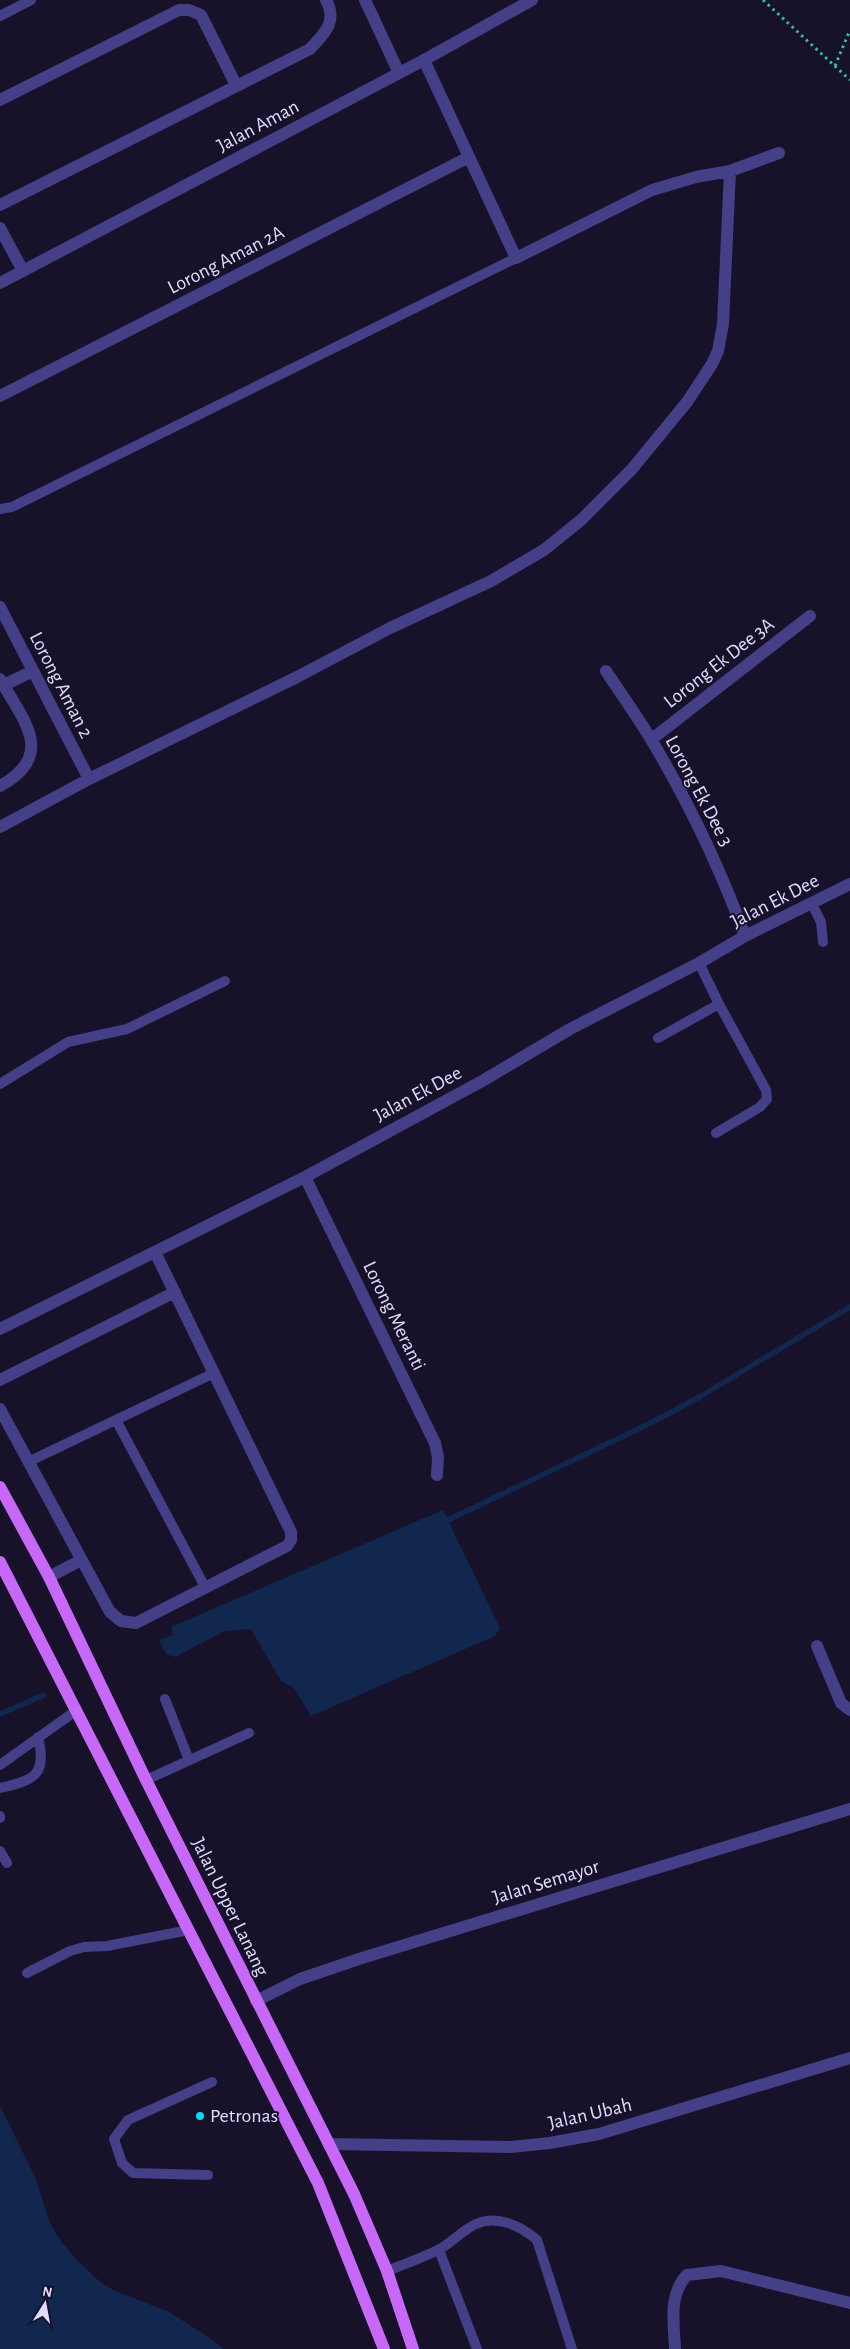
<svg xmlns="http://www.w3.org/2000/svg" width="850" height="2349" viewBox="0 0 850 2349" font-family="'Alegreya Sans',sans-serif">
	<rect width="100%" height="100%" fill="#17122a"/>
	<path fill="#11274e" d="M443,1510l57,118 -5,8 -184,80 -17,-28 -13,-7 -30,-52 -26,2 -50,26 -9,-3 -7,-14 14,-5 -2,-8z
		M0,2106l35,71 15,46 10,17 15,18 23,22 15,10 56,22 41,26 14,11h-224z"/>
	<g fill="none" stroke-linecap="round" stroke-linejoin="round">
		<path stroke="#11274e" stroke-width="5.5" d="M448,1520l205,-98 48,-26 149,-89
			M0,1714l44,-19"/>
		<path stroke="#36b8b4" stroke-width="3" stroke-dasharray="2.5 4" stroke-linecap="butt" d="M763,0l87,80
			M835,66l15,-36"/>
		<path stroke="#443f86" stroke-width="10" d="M0,16l31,-16
			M0,509l12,-2 504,-249
			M812,904l9,18 2,20
			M699,963l20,41 47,86 1,9 -7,8 -44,26
			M658,1038l61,-34
			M0,1084l68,-42 59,-13 98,-48
			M116,1420l89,167
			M30,1461l184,-88
			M165,1699l24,61
			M0,1765l77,-55
			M146,1780l103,-47
			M0,1788c35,-8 47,-13 38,-51
			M0,1816v2
			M0,1851l7,12
			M27,1973l43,-22 14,-4 23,-1 82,-16
			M208,2175l-75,-2 -11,-10 -8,-24 14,-19 84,-38
			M439,2250l38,99
			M387,2271c17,-7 35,-13 51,-21 14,-7 24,-20 38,-26 22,-10 46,3 61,16l35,109"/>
		<path stroke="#443f86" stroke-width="12" d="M365,0l34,73
			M424,60l92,198 136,-68 44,-13 34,-6 49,-18
			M0,100l179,-90h10l12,5 35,70
			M0,205l310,-156c14,-15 28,-27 16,-49
			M0,228l23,43
			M0,396l469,-239
			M0,607l89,172
			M606,671c15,23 32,46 46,70 37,62 68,127 93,195
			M0,679c23,41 57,76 0,107
			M4,685l29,-14
			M652,739l158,-123
			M0,827l89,-48 208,-102 93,-49 101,-47 53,-31 37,-30 51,-51 55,-67 25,-38 6,-13 5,-27 7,-153
			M305,1177l130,266 3,14 -1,18
			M0,1329l305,-152 179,-97 86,-51 129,-66 46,-27 105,-52
			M0,1380l175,-88
			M0,1409l110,203 11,9 15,2 151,-77 4,-6v-8l-136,-280
			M49,1577l32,-17
			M817,1646l24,57 9,7
			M256,2001l44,-22 62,-21 488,-149
			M329,2144l182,3 39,-4 49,-9 251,-76
			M675,2349c-1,-25 -7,-54 12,-74l34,-4 129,32"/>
		<path stroke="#443f86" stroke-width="12" d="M0,283l424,-223 108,-60"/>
		<path stroke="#c768f9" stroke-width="12" d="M0,1487l49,90 97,203 208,414 33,77 26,78
			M0,1562l318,621 66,166"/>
	</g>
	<circle fill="#11d6f5" stroke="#17122a" stroke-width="2" cx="200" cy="2116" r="5"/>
	<g text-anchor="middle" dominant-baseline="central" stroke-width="4" stroke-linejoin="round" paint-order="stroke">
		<g font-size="20" fill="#e1dcfe" stroke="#17122a">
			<text transform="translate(258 126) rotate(-28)">Jalan Aman</text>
			<text transform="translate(226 260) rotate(-27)">Lorong Aman 2A</text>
			<text transform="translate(719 663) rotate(-38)">Lorong Ek Dee 3A</text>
			<text transform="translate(61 685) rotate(63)">Lorong Aman 2</text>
			<text transform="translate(699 791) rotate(62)">Lorong Ek Dee 3</text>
			<text transform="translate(775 901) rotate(-27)">Jalan Ek Dee</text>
			<text transform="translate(418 1094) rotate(-28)">Jalan Ek Dee</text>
			<text transform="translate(394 1316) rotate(64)">Lorong Meranti</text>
			<text transform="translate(546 1882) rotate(-17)">Jalan Semayor</text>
			<text transform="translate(230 1907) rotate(64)">Jalan Upper Lanang</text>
			<text transform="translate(590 2114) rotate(-13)">Jalan Ubah</text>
		</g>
		<g font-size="20" fill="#e1dcfe" stroke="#17122a" text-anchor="start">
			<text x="210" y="2116">Petronas</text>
		</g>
	</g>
	<g transform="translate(45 2304) rotate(11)" stroke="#17122a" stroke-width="4" paint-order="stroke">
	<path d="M0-4L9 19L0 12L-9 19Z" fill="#e1dcfe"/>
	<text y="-8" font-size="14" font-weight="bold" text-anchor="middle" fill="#e1dcfe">N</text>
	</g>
</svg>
